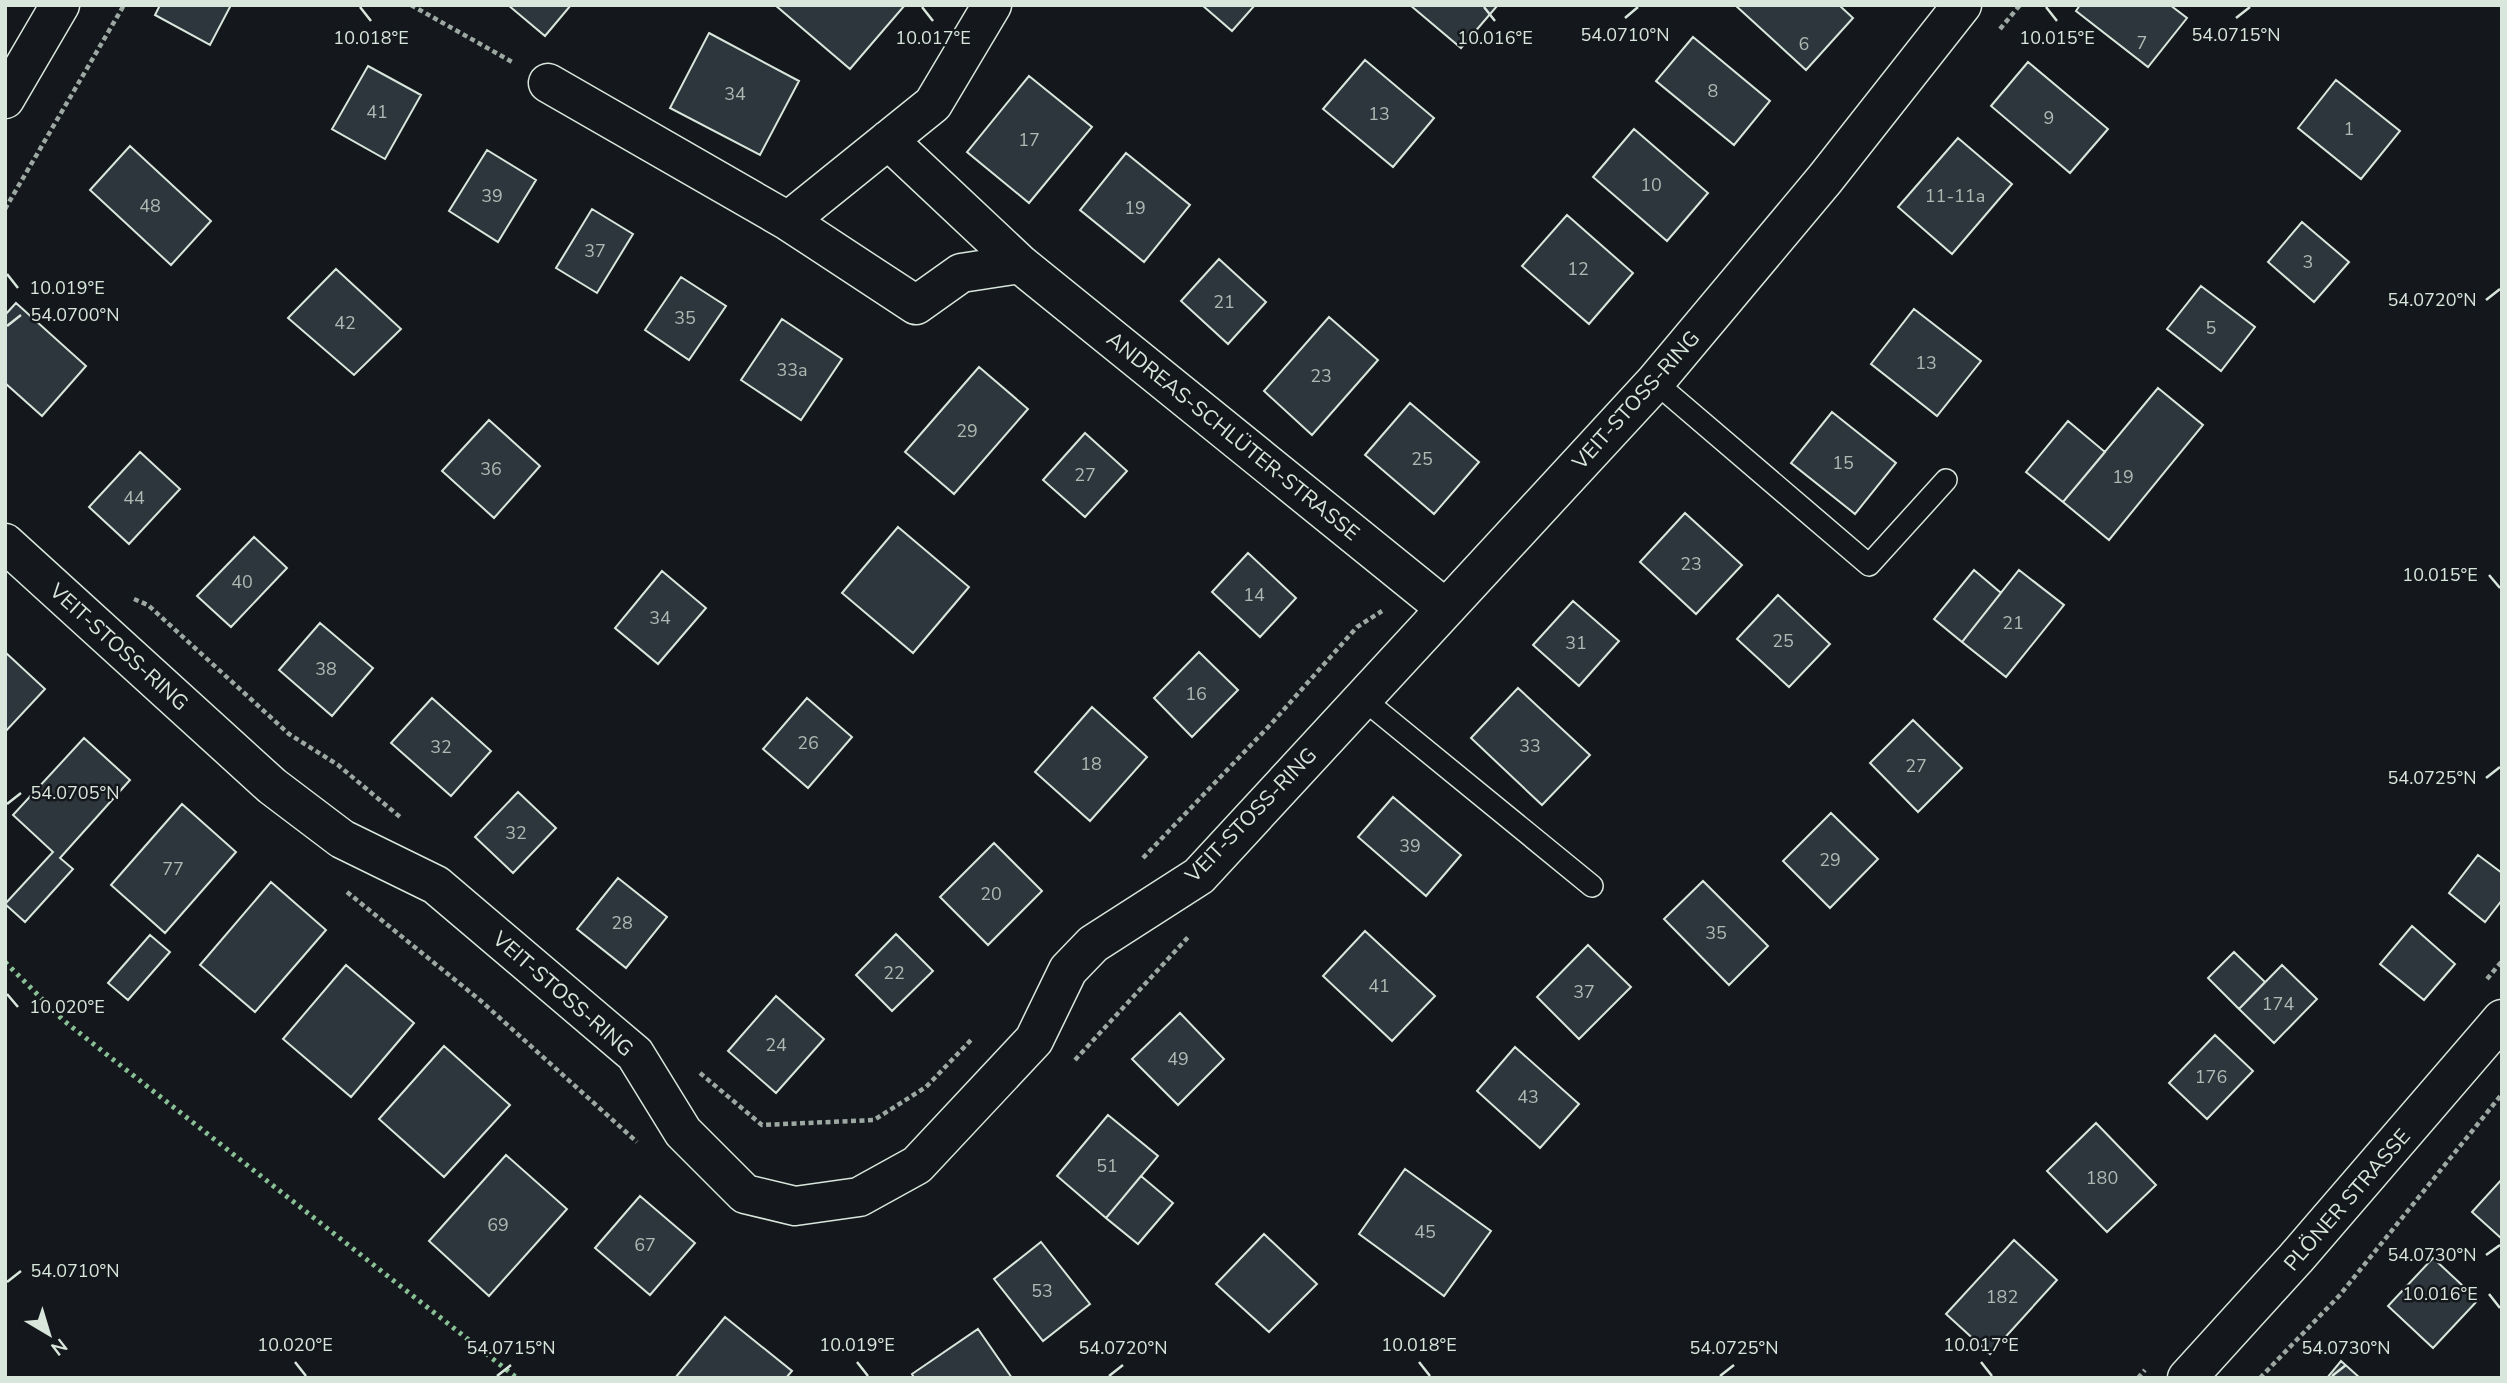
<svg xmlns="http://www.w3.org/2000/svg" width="2507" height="1383" viewBox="0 0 2507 1383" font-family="'Nunito Sans',sans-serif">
	<rect width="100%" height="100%" fill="#14181c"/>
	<path fill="#2c363c" stroke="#d8e6dc" stroke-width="2" d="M160,5h71l-21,40 -55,-30z
		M508,5h63l-26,31z
		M775,5h130l-55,64z
		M1202,5h53l-23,26z
		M1410,5h86l1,1 -36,42z
		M1735,5h104l14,13 -47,52z
		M2080,5h90l17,13 -39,49 -72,-56z
		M709,33l90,48 -39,74 -90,-47z
		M1693,37l77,64 -36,44 -78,-64z
		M1365,60l69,58 -41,49 -70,-58z
		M2028,62l80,67 -38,44 -79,-67z
		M368,66l53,29 -36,64 -53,-30z
		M1029,76l63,51 -63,76 -62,-51z
		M2336,80l64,51 -39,48 -63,-51z
		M1634,129l74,64 -41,48 -74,-64z
		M1958,138l54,46 -60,70 -54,-47z
		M130,146l81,75 -40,44 -81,-75z
		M487,150l49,30 -38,62 -49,-31z
		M1126,153l64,52 -46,57 -64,-52z
		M592,209l41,25 -36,59 -41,-25z
		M1567,215l66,58 -44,51 -67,-58z
		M2302,222l47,40 -35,40 -46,-40z
		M1219,259l47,43 -38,42 -47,-43z
		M336,269l65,60 -47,46 -66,-57z
		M681,277l45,29 -37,54 -44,-30z
		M2201,286l54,41 -34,44 -54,-42z
		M16,303l70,63 -44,50 -37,-33v-68z
		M1914,309l67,52 -44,55 -66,-52z
		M1329,317l49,43 -66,75 -48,-44z
		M782,319l60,40 -41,61 -60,-40z
		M979,367l49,42 -74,85 -49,-42z
		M2158,388l45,37 -94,115 -46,-38z
		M1410,403l69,59 -45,52 -69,-59z
		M1832,412l64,51 -41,51 -64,-51z
		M489,420l51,46 -46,52 -52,-47z
		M2068,421l37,31 -42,50 -37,-30z
		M1085,433l42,38 -42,46 -42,-37z
		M140,452l40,37 -51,55 -40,-37z
		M1685,513l57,52 -46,49 -56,-52z
		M898,527l71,60 -56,66 -71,-60z
		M254,537l33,31 -56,59 -34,-31z
		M1248,553l48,45 -36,39 -48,-45z
		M1974,570l27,23 -39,49 -28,-23z
		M2019,570l45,35 -58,72 -44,-35z
		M662,571l44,37 -48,56 -43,-36z
		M1778,595l52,49 -41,43 -52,-48z
		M1573,601l46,40 -40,45 -46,-41z
		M320,623l53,45 -41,48 -53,-46z
		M5,652l40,37 -40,43z
		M1199,652l39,38 -46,47 -38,-39z
		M1518,688l72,67 -48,50 -71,-67z
		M432,698l59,53 -40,45 -60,-53z
		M807,698l45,39 -44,51 -45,-39z
		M1092,707l55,50 -57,64 -55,-49z
		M1913,720l49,48 -44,44 -48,-49z
		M84,738l46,42 -70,78 13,11 -48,53 -20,-18 48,-52 -40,-37z
		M518,792l38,36 -43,45 -38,-36z
		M1393,797l68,58 -35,41 -68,-59z
		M182,804l54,48 -71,81 -54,-48z
		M1831,813l47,46 -48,49 -47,-47z
		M994,843l48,48 -54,54 -48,-48z
		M2478,855l24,18v27l-17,22 -36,-29z
		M618,878l49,39 -41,51 -49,-39z
		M1703,881l65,65 -39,39 -65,-66z
		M271,882l55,48 -71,82 -55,-47z
		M2412,926l43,38 -31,36 -44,-36z
		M1365,931l70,65 -43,45 -69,-65z
		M896,934l37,37 -41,40 -36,-36z
		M150,935l20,17 -42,48 -20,-17z
		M1588,945l43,42 -52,52 -42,-42z
		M2234,952l31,30 -26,27 -31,-31z
		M346,965l68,58 -63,74 -68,-58z
		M2282,965l35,34 -43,44 -35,-34z
		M776,996l48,43 -48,54 -48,-42z
		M1180,1013l44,46 -46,46 -46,-46z
		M2215,1035l38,36 -46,48 -38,-36z
		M444,1046l66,59 -66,72 -65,-58z
		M1515,1047l64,57 -39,44 -63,-57z
		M1108,1115l50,41 -52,62 -49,-42z
		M2096,1123l60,62 -49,47 -60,-61z
		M506,1155l61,54 -78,87 -60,-55z
		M1405,1169l86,62 -47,65 -85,-62z
		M1141,1176l32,27 -35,41 -32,-26z
		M2502,1179v60l-30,-27z
		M640,1196l55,47 -45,52 -55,-47z
		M1264,1234l53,50 -48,48 -53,-48z
		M2014,1240l43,40 -67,74 -44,-40z
		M1041,1242l49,62 -47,37 -49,-62z
		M2433,1258l45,42 -45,48 -45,-42z
		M725,1317l67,54 -6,7h-111z
		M978,1329l34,49h-98l-2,-4z
		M2341,1361l19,17h-33z"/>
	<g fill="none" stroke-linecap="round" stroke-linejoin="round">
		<g stroke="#d8e6dc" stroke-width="24">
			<path id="lane" d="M1655,382l214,183 77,-85
				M1362,698l230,188"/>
		</g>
		<g stroke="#d8e6dc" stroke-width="41">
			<path id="street" d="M548,83l240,138 128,84 45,-32 59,-9 425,344
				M5,99l55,-94
				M888,140l132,124
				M788,221l145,-117 59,-99
				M5,543l267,243 70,53 94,46 199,169 48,78 62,62 50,12 64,-9 58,-32 117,-125 34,-70 25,-26 106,-68 456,-494 170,-203 137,-174"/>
		</g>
		<g stroke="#d8e6dc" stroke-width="41">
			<path id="primary" d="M2187,1378l109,-120 206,-239"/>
		</g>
		<path stroke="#9da8a2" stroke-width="4.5" stroke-dasharray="5 3.5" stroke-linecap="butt" d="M411,5l103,58
			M2000,29l20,-24
			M5,209l119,-204
			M134,599l14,6 141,129 49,31 62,52
			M1143,858l128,-134 86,-97 25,-16
			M347,892l134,109 156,141
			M2487,979l15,-18
			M1075,1060l115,-125
			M700,1073l62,52 112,-5 52,-33 45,-47
			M2138,1378l7,-8
			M2260,1378l79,-82 163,-202"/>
		<use href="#lane" stroke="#14181c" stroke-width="21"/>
		<use href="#street" stroke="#14181c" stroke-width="38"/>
		<use href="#primary" stroke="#14181c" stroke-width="38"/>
		<path stroke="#8ac095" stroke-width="5" stroke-dasharray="3.5 5" stroke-linecap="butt" d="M5,962l58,58 454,358"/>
	</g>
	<path fill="none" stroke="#d8e6dc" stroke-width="2.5" d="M360,7l11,14M922,7l11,14M1484,7l11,14M2046,7l11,14M1625,18l13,-11M2236,18l14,-11M7,274l11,14M2486,300l14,-11M7,326l14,-11M2489,575l11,13M2486,778l14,-11M7,804l14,-11M7,994l11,13M2486,1255l14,-10M7,1282l14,-11M2489,1294l11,14M295,1362l11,14M857,1362l11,14M1419,1362l11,14M1981,1362l11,14M497,1376l14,-11M1109,1376l14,-11M1720,1376l14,-11M2332,1376l14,-11"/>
	<g text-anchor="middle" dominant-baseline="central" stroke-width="5" stroke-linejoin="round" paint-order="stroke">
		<g font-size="18" fill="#adbab4">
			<text x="2142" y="43">7</text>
			<text x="1804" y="44">6</text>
			<text x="1713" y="91">8</text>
			<text x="735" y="94">34</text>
			<text x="377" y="112">41</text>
			<text x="1379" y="114">13</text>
			<text x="2049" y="118">9</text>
			<text x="2349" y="129">1</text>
			<text x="1029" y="140">17</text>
			<text x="1651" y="185">10</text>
			<text x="492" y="196">39</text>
			<text x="1955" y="196">11-11a</text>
			<text x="150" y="206">48</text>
			<text x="1135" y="208">19</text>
			<text x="595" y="251">37</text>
			<text x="2308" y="262">3</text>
			<text x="1578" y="269">12</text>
			<text x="1224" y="302">21</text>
			<text x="685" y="318">35</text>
			<text x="345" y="323">42</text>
			<text x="2211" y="328">5</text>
			<text x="1926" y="363">13</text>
			<text x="792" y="370">33a</text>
			<text x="1321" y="376">23</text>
			<text x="967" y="431">29</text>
			<text x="1422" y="459">25</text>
			<text x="1843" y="463">15</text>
			<text x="491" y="469">36</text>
			<text x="1085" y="475">27</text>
			<text x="2123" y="477">19</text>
			<text x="134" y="498">44</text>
			<text x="1691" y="564">23</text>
			<text x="242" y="582">40</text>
			<text x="1254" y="595">14</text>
			<text x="660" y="618">34</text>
			<text x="2013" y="623">21</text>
			<text x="1783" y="641">25</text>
			<text x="1576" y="643">31</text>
			<text x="326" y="669">38</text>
			<text x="1196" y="694">16</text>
			<text x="808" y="743">26</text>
			<text x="1530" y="746">33</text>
			<text x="441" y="747">32</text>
			<text x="1091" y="764">18</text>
			<text x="1916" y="766">27</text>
			<text x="516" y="833">32</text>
			<text x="1410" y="846">39</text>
			<text x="1830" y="860">29</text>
			<text x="173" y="869">77</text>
			<text x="991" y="894">20</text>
			<text x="622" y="923">28</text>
			<text x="1716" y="933">35</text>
			<text x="894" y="973">22</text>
			<text x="1379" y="986">41</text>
			<text x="1584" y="992">37</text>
			<text x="2278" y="1004">174</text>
			<text x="776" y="1045">24</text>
			<text x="1178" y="1059">49</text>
			<text x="2211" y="1077">176</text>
			<text x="1528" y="1097">43</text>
			<text x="1107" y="1166">51</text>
			<text x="2102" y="1178">180</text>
			<text x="498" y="1225">69</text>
			<text x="1425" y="1232">45</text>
			<text x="645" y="1245">67</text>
			<text x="1042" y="1291">53</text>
			<text x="2002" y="1297">182</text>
		</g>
		<g font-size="21" fill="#d8e6dc" stroke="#14181c">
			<text transform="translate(1636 400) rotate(-48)">VEIT-STOSS-RING</text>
			<text transform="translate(1233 436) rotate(39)">ANDREAS-SCHLÜTER-STRASSE</text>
			<text transform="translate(119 647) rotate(42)">VEIT-STOSS-RING</text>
			<text transform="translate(1251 815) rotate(-46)">VEIT-STOSS-RING</text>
			<text transform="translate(563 994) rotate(41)">VEIT-STOSS-RING</text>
			<text transform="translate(2347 1200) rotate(-49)">PLÖNER STRASSE</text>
		</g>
	</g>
	<g font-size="18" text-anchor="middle" fill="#d8e6dc" stroke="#14181c" stroke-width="5" stroke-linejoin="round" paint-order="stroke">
		<text x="1625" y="41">54.0710°N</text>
		<text x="2236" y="41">54.0715°N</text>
		<text x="371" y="44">10.018°E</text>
		<text x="933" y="44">10.017°E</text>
		<text x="1495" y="44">10.016°E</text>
		<text x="2057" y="44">10.015°E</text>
		<text x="67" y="294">10.019°E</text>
		<text x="2432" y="306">54.0720°N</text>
		<text x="75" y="321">54.0700°N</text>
		<text x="2440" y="581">10.015°E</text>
		<text x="2432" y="784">54.0725°N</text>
		<text x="75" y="799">54.0705°N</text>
		<text x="67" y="1013">10.020°E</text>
		<text x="2432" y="1261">54.0730°N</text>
		<text x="75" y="1277">54.0710°N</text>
		<text x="2440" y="1300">10.016°E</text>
		<text x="295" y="1351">10.020°E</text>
		<text x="857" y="1351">10.019°E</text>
		<text x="1419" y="1351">10.018°E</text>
		<text x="1981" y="1351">10.017°E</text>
		<text x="511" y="1354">54.0715°N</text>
		<text x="1123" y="1354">54.0720°N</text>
		<text x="1734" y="1354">54.0725°N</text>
		<text x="2346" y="1354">54.0730°N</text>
	</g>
	<rect width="2507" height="1383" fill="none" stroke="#d8e6dc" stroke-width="14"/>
	<g transform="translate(49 1334) rotate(142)" stroke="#14181c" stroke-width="5" paint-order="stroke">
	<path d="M0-5L12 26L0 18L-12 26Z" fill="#d8e6dc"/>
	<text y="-10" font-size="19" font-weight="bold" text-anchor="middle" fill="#d8e6dc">N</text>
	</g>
</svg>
